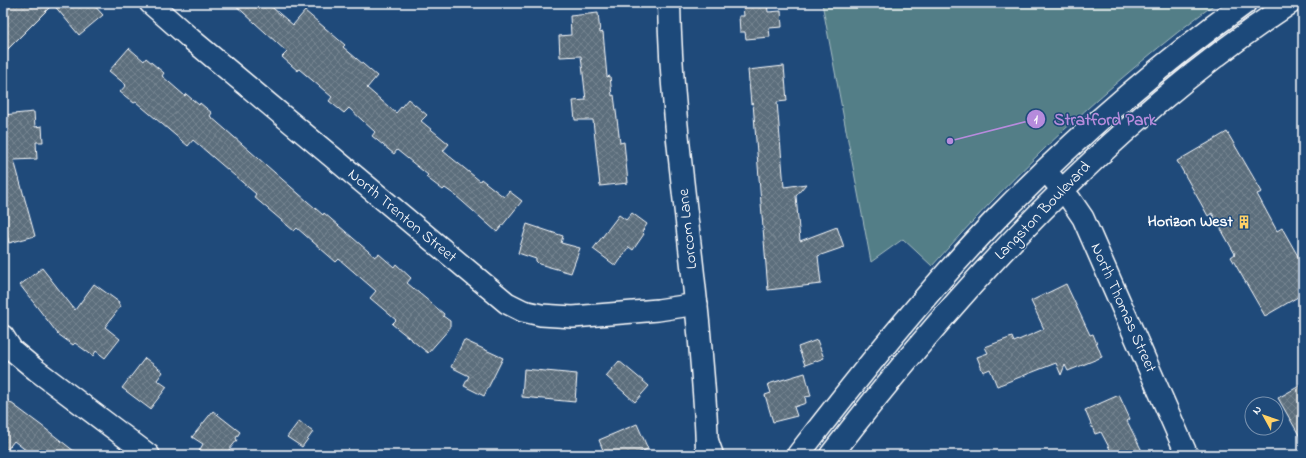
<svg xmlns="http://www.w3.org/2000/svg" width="1306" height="458" viewBox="0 0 1306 458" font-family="'Indie Flower',sans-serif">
	<defs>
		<pattern id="building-cross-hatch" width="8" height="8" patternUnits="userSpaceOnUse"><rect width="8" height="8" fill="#5b6e7c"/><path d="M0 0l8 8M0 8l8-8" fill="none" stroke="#748490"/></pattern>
	</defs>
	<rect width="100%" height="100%" fill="#1f4a7a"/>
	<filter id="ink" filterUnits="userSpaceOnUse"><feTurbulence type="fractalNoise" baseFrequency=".025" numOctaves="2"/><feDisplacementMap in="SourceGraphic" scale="8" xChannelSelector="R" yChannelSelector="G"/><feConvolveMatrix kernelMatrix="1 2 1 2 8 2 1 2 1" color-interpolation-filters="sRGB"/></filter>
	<g filter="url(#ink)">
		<path fill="#527e87" stroke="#a8bec3" d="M822,3h394c-105,78 -198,166 -284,263l-29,-27 -32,23z"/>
		<path fill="url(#building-cross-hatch)" stroke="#fff" d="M12,3h80l11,12 -24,20 -26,-31 -50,50v-42z
			M233,3h34l26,22 12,-14 40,34 -2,2 34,29 -10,12 29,25 12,-14 19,16 -6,6 28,23 -6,7 37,30 1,-2 23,18 5,-6 13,10 -25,31 -42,-37 -10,-7 -2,2 -17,-13 2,-2 -31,-25 -3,4 -22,-18 3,-4 -26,-24 -5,5 -15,-12 3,-4 -33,-28 -1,2 -16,-14 5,-5z
			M767,3l1,9 13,-1 1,16 -13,1 1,9 -24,2 -1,-7h-5l-1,-16h5l-1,-11z
			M598,13l2,20 3,-1 4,45 3,-1 2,20 2,-1 6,48 4,-1 4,41 -28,3 -7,-66h-18l-2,-19 13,-1 -5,-44 -21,1 -1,-21 12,-1 -1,-19z
			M129,48l15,13 2,-3 18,15 -2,3 23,20 1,-2 13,11 1,-2 12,10 -2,3 113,99 1,-2 51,44 4,-3 15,13 2,-3 15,14 -4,5 37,31 -1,2 7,5v7l-22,25 -36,-29 4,-4 -26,-22 6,-7 -37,-32 -3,3 -39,-34 -3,3 -40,-34 2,-3 -63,-54 -5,6 -52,-44 -2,1 -14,-11 6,-7 -17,-14z
			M784,66l3,35 -10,1 7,85 22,-3 -10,12 4,45 37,-14 7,20 -26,9 3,28 -53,6 -15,-187 -2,1 -3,-34z
			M34,112l1,15 7,-1 1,16h-7l1,17 -23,1 21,76 -26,7 -3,-12 -3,1v-117z
			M1227,132l35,60 -5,2 20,37 5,-3 21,37v29l-38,22 -34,-59 4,-3 -23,-41 -4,3 -31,-55z
			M632,213l15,11 -5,8 2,2 -11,16 -4,-3 -13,19 -23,-17 26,-34 7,5z
			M527,224l36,12 -2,7 19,5 -9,25 -32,-9 -3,-3v-2l-18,-6z
			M42,268l33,42 19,-26 25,18 -1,2 3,2 -16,21 15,12 -15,19 -9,-7 -3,5 -18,-13 -2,2 -15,-11 -38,-49z
			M1066,284l24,51 3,-1 9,23 -34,14 -3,-6 -4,10 -5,-12 -59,23 -7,-17 -7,3 -6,-15 11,-4 -3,-6 27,-10 2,5 30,-13 -13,-28z
			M464,340l39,18 -19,38 -20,-10 5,-10 -18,-9z
			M817,340l7,18 -19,7 -7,-18z
			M145,358l18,14 -6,8 10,7 -17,22 -28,-21z
			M619,361l30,25 -14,16 -29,-26z
			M524,369l53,5 -2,28 -53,-5z
			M805,373l6,23 -6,1 1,6 -12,4 3,9 -24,6 -8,-27 6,-2 -3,-9z
			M1303,384v58l-25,-44z
			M1119,395l11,24 -3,2 17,34h-31l-12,-23 -6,2 -10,-24z
			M3,397l39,29 37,29h-47l-18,-14 -11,14z
			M213,411l27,21 -4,6 1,2 -12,15h-28l6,-11 -11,-7z
			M299,421l14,11 -11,15 -15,-10z
			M637,424l11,25 -16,6h-27l-6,-15z"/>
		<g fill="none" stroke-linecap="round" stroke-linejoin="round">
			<g stroke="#fff" stroke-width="24">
				<path id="street" d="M150,3l41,36 316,264 16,8 18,4 32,2 85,-7 39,-6
					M1045,170l25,29 13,19 104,237
					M3,336l9,14 24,20 113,85"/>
			</g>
			<g stroke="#fff" stroke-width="25">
				<path id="secondary" d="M669,3c2,114 21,227 31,340 3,38 7,75 7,112"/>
			</g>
			<g stroke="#fff" stroke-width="25">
				<path id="primary" d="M707,441l5,14
					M798,455c63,-82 128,-163 200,-238 76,-78 158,-150 247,-214
					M831,455c131,-170 279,-332 459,-452"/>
			</g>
			<use href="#street" stroke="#1f4a7a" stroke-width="21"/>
			<use href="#secondary" stroke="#1f4a7a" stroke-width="22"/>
			<use href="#primary" stroke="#1f4a7a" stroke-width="22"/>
		</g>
	</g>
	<defs>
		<g id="building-bare" transform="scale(1.08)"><path d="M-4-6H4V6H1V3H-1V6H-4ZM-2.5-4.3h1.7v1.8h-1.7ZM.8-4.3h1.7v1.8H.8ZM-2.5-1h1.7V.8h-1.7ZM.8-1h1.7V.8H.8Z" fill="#ffd166" stroke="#1f4a7a" stroke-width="2.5" paint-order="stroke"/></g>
	</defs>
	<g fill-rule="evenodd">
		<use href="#building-bare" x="1244" y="222"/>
	</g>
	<g text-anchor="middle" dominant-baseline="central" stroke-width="3" stroke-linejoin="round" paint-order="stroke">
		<g font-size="16" fill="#fff" stroke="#1f4a7a">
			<text transform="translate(1043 211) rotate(-46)">Langston Boulevard</text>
			<text transform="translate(402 216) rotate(40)">North Trenton Street</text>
			<text transform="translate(688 229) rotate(-96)">Lorcom Lane</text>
			<text transform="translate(1123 308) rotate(66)">North Thomas Street</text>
		</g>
		<g font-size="16" font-weight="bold" fill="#fff" stroke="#1f4a7a" text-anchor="end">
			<text x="1233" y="222">Horizon West</text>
		</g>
	</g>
	<path fill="none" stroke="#b68bdc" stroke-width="1.5" d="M950 141L1036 119"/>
	<g fill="#b68bdc" stroke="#1f4a7a" stroke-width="1.5">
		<circle cx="950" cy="141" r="4"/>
		<circle cx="1036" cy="119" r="10"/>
	</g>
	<g font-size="12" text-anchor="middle" font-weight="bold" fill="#fff">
		<text x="1036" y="123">1</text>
	</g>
	<g font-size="17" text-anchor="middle" font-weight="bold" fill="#b68bdc" stroke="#1f4a7a" stroke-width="3" stroke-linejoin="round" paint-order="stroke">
		<text x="1105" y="125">Stratford Park</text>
	</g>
	<rect width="1306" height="458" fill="none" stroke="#1f4a7a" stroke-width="16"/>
	<rect x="8" y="8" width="1290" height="442" fill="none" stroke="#fff" stroke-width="1.5" filter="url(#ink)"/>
	<g transform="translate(1264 416) rotate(310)"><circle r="19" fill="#1f4a7a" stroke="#7992af"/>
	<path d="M0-3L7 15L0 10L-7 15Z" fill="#ffd166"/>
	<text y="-6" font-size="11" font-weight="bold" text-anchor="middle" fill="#ffffff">N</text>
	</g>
</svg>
